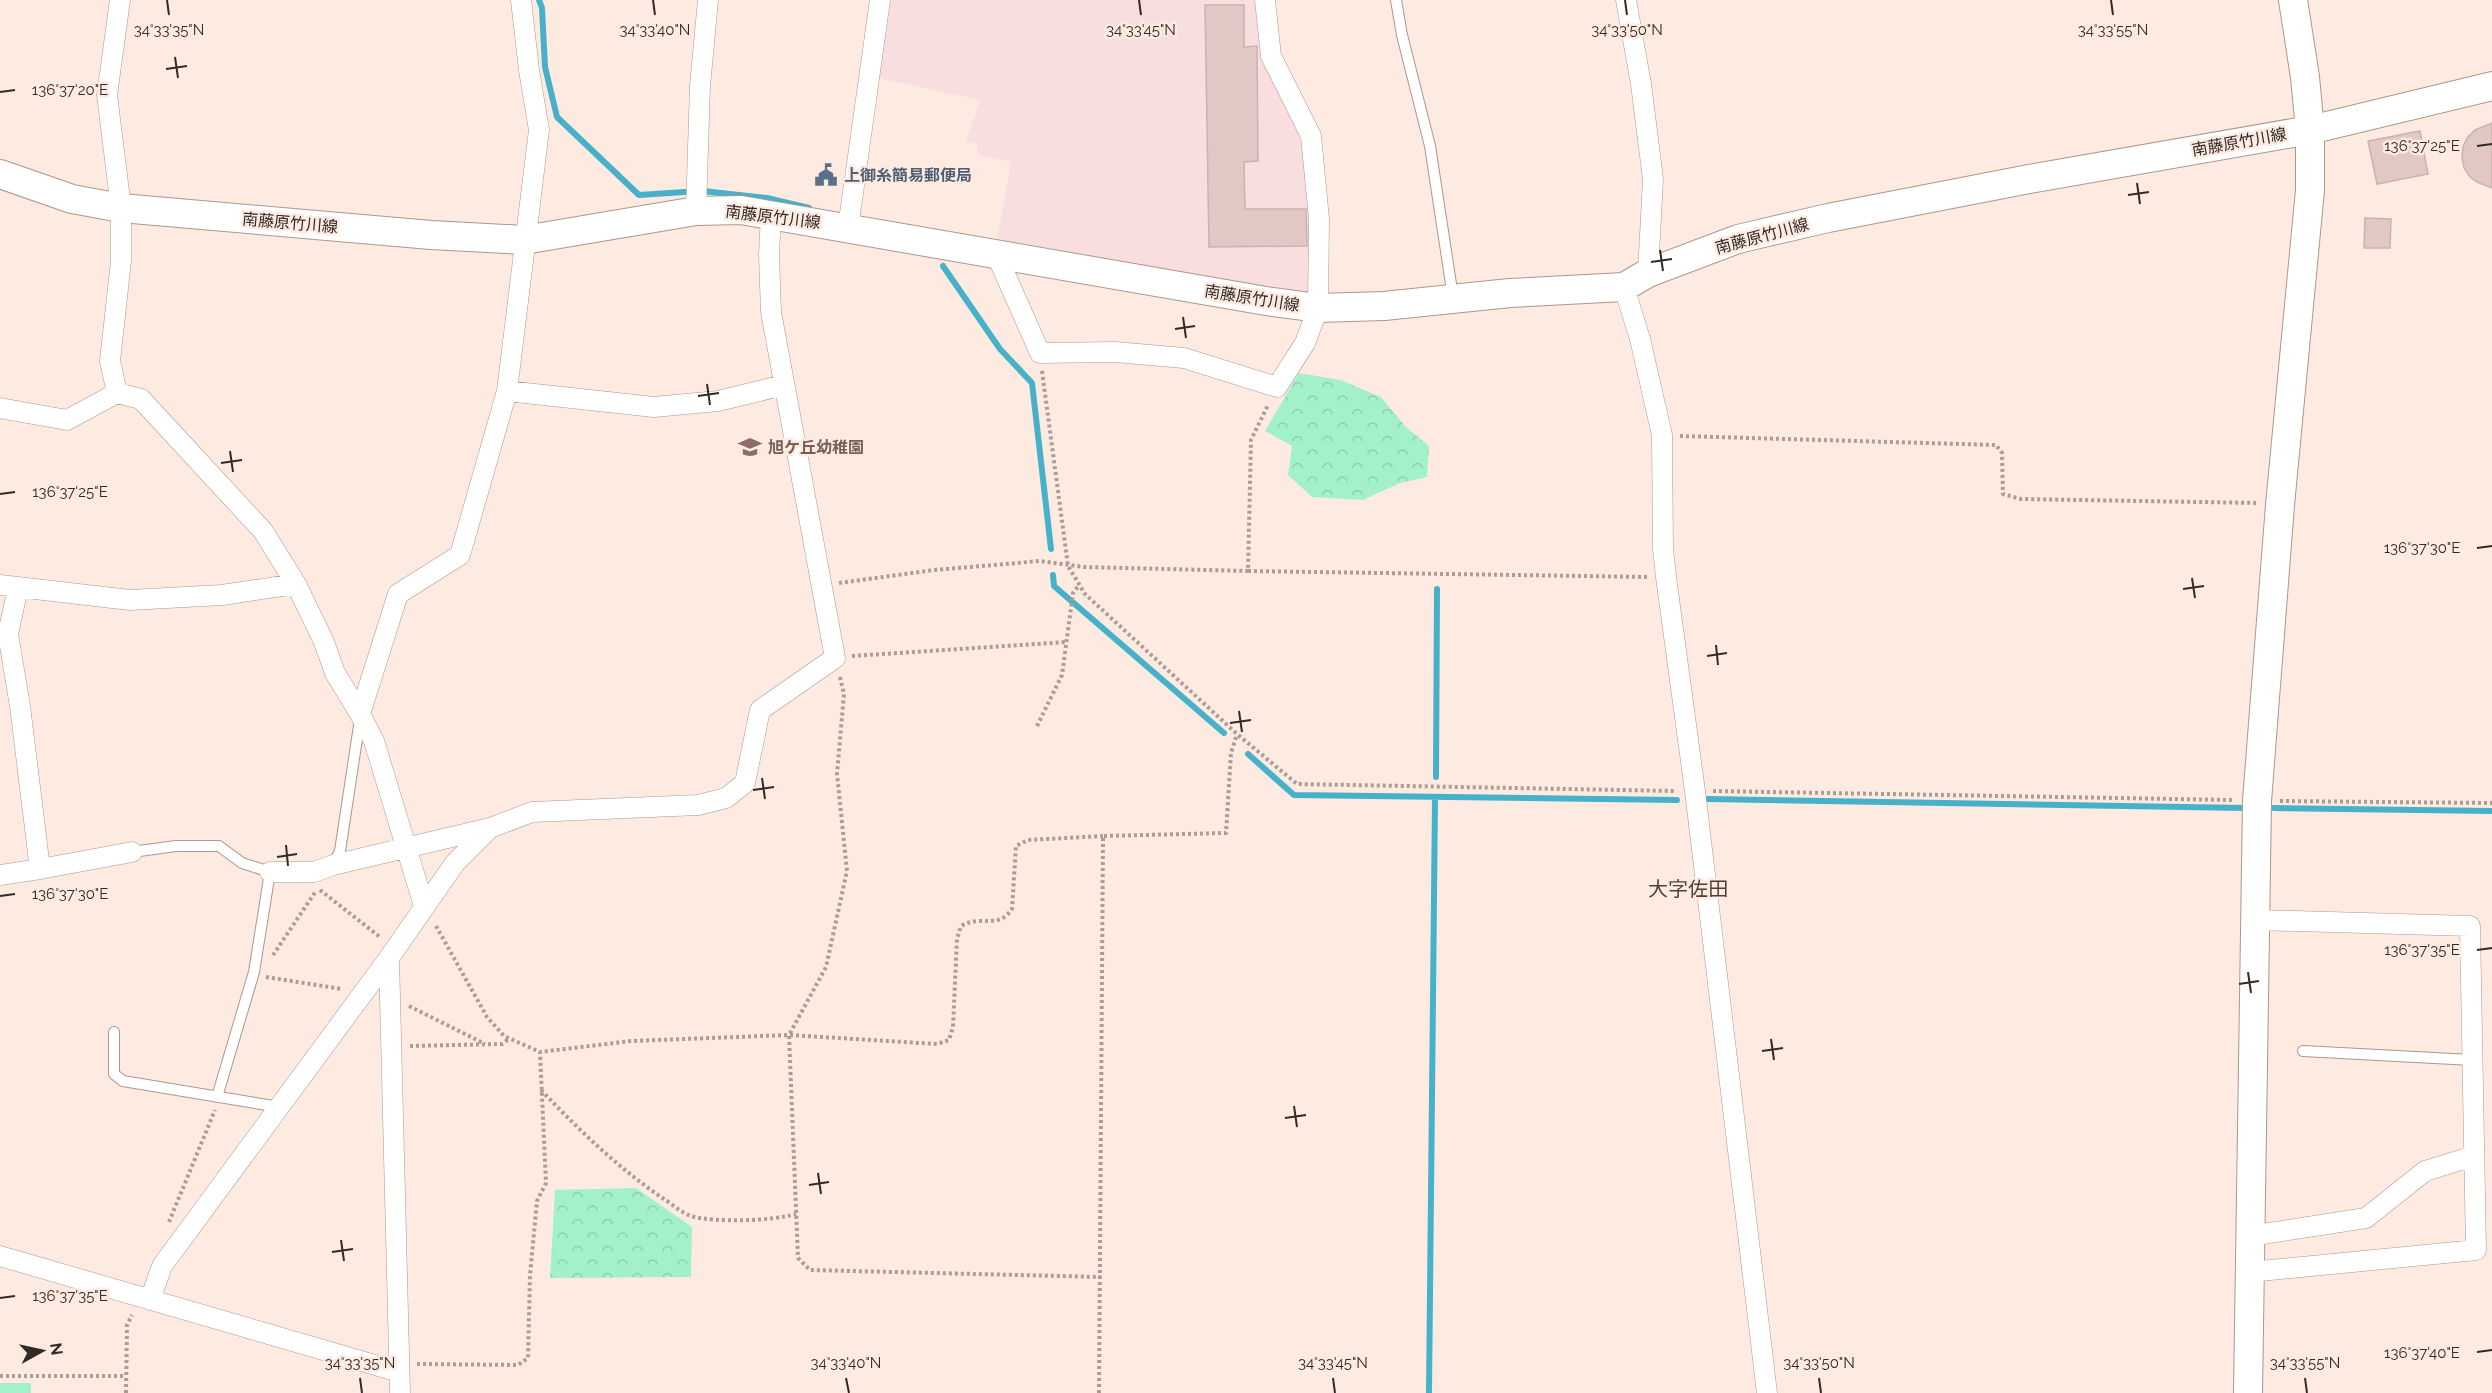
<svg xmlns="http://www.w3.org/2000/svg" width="2492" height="1393" viewBox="0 0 2492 1393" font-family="Raleway,'Noto Sans JP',sans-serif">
	<defs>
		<pattern id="forest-crowns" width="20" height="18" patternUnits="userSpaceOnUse" patternTransform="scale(1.5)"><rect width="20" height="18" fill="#a3f1ca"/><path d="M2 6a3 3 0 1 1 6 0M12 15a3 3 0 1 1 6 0" fill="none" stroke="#8dcfad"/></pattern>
	</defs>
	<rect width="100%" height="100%" fill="#fdebe2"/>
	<path fill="#f9dedf" d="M889,0h368l4,55 23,36 20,45 10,61 -1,91 -10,10 -307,-51 15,-85 -33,-7 -1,-11 -11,-3 14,-41 -102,-22z"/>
	<path fill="#a3f1ca" d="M0,1383h31v10h-31z"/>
	<path fill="url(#forest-crowns)" d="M1299,373l41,7 41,17 25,30 23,19 -2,31 -27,6 -37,17 -51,-3 -24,-22 4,-29 -27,-15z
		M636,1188l56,39 -1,50 -141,1 5,-88z"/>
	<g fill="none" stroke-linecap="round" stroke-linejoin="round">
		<path stroke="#48b1ca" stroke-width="6" d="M539,0l3,8 3,59 12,50 82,78 46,-3
			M703,191l64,7 42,10
			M943,266l57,83 32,34 19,166
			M1053,575l1,11 170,147
			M1248,754l46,41 383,5
			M1436,777l1,-188
			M1708,799l537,9
			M2274,808l218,3
			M1429,1393l6,-595"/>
	</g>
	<path fill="#e2c8c5" stroke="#cab2ae" stroke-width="1.5" d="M1205,5h39v42l13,-1 1,115 -14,1 1,47h61l1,37 -98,1z
		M2492,123v65l-15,-6 -7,-5 -6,-9 -2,-10 1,-11 4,-9 8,-8z
		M2420,131l8,43 -51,10 -9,-43z
		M2365,218l26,1 -1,29h-26z"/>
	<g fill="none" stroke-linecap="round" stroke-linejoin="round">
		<g stroke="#ac978c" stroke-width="12">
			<path id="lane" d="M1396,0l6,35 28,111 23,151
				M132,852l44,-6h43l23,17 28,9 -16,100 -37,125
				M333,865l7,-14 20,-132
				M114,1032v42l9,7 156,26
				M2303,1051l169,9"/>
		</g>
		<g stroke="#ac978c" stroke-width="21">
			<path id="street" d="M120,0l-13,95 14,113v53l-11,100 7,32 24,6 122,132 33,53 28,58 11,31 25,41
				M1626,0l15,84 12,95 -5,94
				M696,211l4,-125 8,-86
				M848,228l32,-228
				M997,256l43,97 75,-1 69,6 93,29 28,-44 13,-35 1,-89 -8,-83 -40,-80 -6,-56
				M1624,287l16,52 22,96 1,114 3,28 29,214 72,602
				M507,391l147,16 64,-6 66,-16
				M0,408l67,12 50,-27
				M0,585l130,15 92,-5 74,-11
				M40,869l92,-17
				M270,872h44l19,-7 157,-37
				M0,875l40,-6 -20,-163 -12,-72 10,-46
				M424,906l-50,-165 -14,-27 38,-120 62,-39 47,-164 32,-261 -10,-60 -8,-70
				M389,958l11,435
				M2250,1236l116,-18 59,-47 49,-15
				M0,1256l399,116
				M2250,1272l226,-22 -6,-324 -215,-6
				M150,1300l12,-34 227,-308 66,-95 35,-35 42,-16 166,-7 28,-7 19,-15 15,-73 75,-52 -64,-346 -2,-57 2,-40"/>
		</g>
		<g stroke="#ac978c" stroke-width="30">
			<path id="secondary" d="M0,174l72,25 49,9 310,27 93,5 172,-29 45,-1 525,91 52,7 66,-2 126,-13 114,-6 24,-14 90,-34 90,-21 201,-39 281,-49 182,-44
				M2248,1393l9,-592 23,-296 30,-315v-60l-5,-53 -12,-77"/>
		</g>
		<path stroke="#ab9d96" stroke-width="4" stroke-dasharray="3 3" stroke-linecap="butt" d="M1042,371l26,195 17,28 152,140 60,50 378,7
			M1680,436l316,9 6,8 1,41 18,5 237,4
			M1248,571l400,6
			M839,583l95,-13 106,-9 44,6 164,4 3,-131 17,-35
			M852,656l215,-14
			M840,677l4,17 -7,80 10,97 -21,96 -37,68 9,223 12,12 291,7
			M1037,726l25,-51 11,-82 6,-8
			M1713,791l520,9
			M2280,801l212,2
			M320,890l60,47
			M436,926l51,91 17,19 36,16 91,-11 158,-6 148,9 12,-4 4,-13 4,-88 4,-13c20,-12 37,4 51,-17l4,-63 12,-6 75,-4
			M273,955l43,-64
			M266,977l76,12
			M409,1006l76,38
			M410,1046l92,-2 7,-5
			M541,1090c38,40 77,78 123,109 8,5 18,14 27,17 23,7 82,5 105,-2
			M169,1222l46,-112
			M417,1364l101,1 10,-7 2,-83 7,-74 9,-18 -6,-131
			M0,1376h126
			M126,1393l1,-68 5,-10
			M1099,1393l4,-557 123,-3 5,-80 6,-19"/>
		<use href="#lane" stroke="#fff" stroke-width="10"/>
		<use href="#street" stroke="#fff" stroke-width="20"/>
		<use href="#secondary" stroke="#fff" stroke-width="28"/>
	</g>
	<path fill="none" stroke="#322a26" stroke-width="2" d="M167,0l2,15M653,0l2,15M1139,0l2,15M1625,0l2,15M2111,0l2,15M175,57l3,21M166,69l21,-3M0,92l15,-2M2477,146l15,-2M2137,183l3,21M2128,195l21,-3M1660,250l3,21M1651,262l21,-3M1183,317l3,21M1175,329l20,-3M707,384l3,21M698,396l21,-3M230,451l3,21M221,463l21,-3M0,494l15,-2M2477,548l15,-2M2192,578l3,20M2183,589l21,-3M1716,645l2,20M1707,656l20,-3M1239,711l3,21M1230,723l21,-3M762,778l3,21M753,790l21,-3M286,845l2,21M277,857l20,-3M0,896l15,-2M2477,950l15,-2M2248,972l3,21M2239,984l20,-3M1771,1039l3,21M1762,1051l21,-3M1294,1106l3,21M1285,1118l21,-3M818,1173l3,21M809,1185l20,-3M341,1240l3,21M332,1252l21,-3M0,1298l15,-2M2477,1352l15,-2M360,1378l2,15M846,1378l3,15M1333,1378l2,15M1819,1378l2,15M2305,1378l2,15"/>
	<defs>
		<g id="civic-bare" transform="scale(1.8)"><path d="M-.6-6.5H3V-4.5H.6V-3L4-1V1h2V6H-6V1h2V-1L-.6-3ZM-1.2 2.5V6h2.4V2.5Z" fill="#5c6f8a" stroke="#fdebe2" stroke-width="2.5" paint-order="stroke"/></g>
		<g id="school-bare" transform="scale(1.8)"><path d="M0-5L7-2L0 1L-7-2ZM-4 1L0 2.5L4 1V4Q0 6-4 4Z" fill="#8d6e63" stroke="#fdebe2" stroke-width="2.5" paint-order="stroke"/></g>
	</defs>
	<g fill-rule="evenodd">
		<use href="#civic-bare" x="826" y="175"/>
		<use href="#school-bare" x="750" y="447"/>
	</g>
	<g text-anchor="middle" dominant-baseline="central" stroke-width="5" stroke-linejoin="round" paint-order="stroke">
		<g font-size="16" fill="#322a26" stroke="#fdebe2">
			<text transform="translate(2239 142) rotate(-10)">南藤原竹川線</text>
			<text transform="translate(773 217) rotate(7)">南藤原竹川線</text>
			<text transform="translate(290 223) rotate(5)">南藤原竹川線</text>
			<text transform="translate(1762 236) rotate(-15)">南藤原竹川線</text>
			<text transform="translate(1252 298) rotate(9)">南藤原竹川線</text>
		</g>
		<g font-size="16" font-weight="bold" fill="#4e5e75" stroke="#fdebe2" text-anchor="start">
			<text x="844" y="175">上御糸簡易郵便局</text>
		</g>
		<g font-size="16" font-weight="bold" fill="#785e54" stroke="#fdebe2" text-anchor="start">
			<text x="768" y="447">旭ケ丘幼稚園</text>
		</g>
		<g font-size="20" fill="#513f36" stroke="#fdebe2">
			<text x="1688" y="889">大字佐田</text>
		</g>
	</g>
	<g font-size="15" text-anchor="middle" fill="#322a26" stroke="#fdebe2" stroke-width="5" stroke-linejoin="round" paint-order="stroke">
		<text x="169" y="35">34°33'35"N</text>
		<text x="655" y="35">34°33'40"N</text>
		<text x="1141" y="35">34°33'45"N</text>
		<text x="1627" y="35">34°33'50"N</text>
		<text x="2113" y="35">34°33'55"N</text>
		<text x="70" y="95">136°37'20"E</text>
		<text x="2422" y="151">136°37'25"E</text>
		<text x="70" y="497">136°37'25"E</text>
		<text x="2422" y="553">136°37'30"E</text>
		<text x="70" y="899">136°37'30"E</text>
		<text x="2422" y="955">136°37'35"E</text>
		<text x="70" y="1301">136°37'35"E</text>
		<text x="2422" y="1358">136°37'40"E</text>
		<text x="360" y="1368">34°33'35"N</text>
		<text x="846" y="1368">34°33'40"N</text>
		<text x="1333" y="1368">34°33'45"N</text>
		<text x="1819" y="1368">34°33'50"N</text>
		<text x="2305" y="1368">34°33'55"N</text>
	</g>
	<g transform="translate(42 1351) rotate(82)" stroke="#fdebe2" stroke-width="4.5" paint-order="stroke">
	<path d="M0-4.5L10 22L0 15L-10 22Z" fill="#322a26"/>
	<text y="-9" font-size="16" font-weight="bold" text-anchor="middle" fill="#322a26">N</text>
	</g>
</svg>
